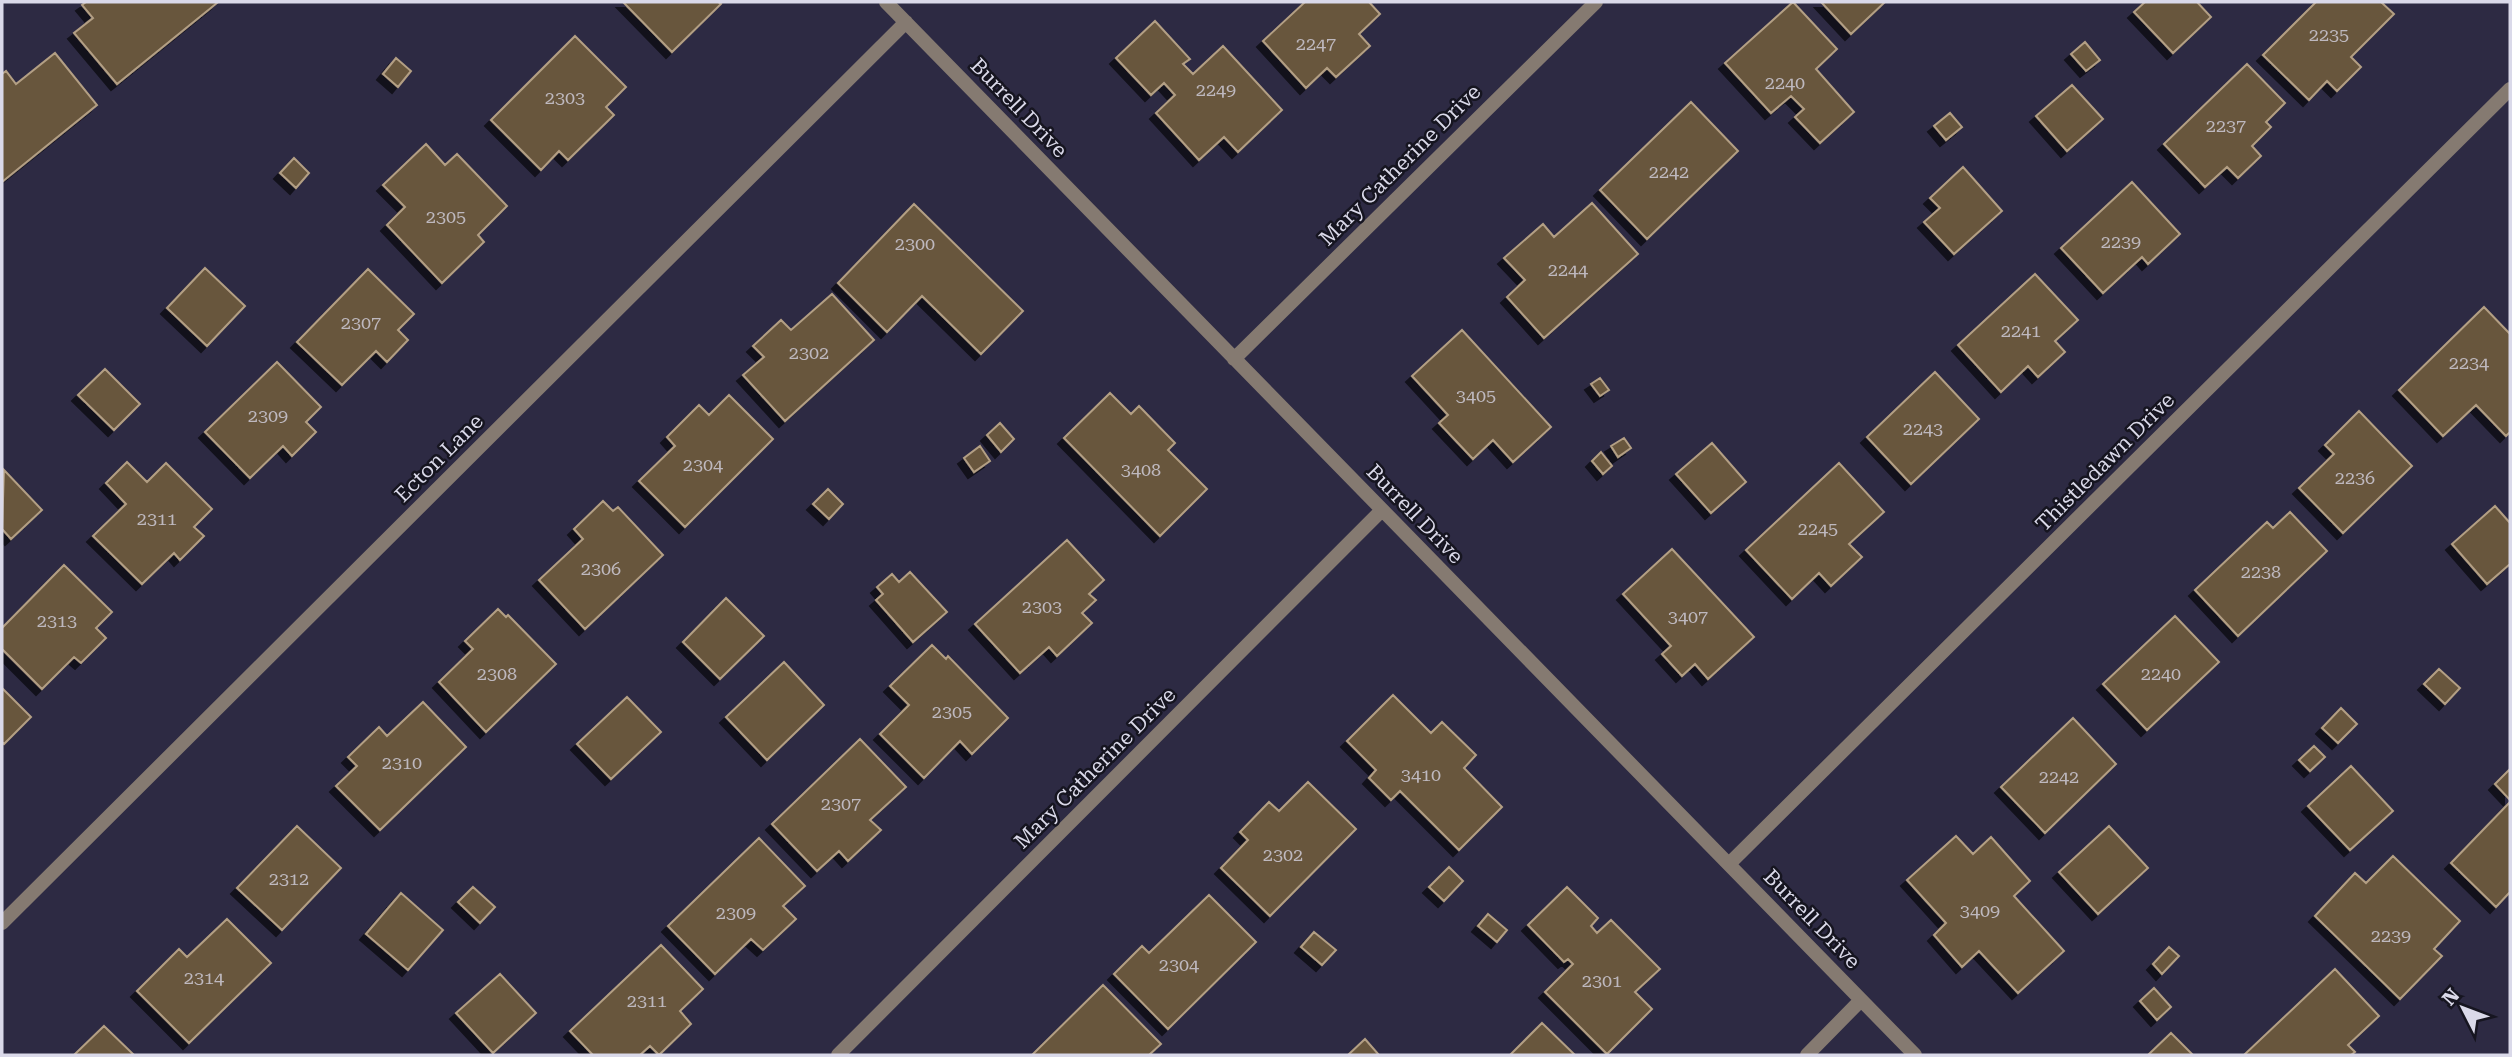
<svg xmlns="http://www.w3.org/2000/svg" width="2512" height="1057" viewBox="0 0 2512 1057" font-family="'Roboto Serif',serif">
	<defs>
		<filter id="shadow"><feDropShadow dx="-6" dy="6" stdDeviation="0" flood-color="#0009"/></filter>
	</defs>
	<rect width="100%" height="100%" fill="#2d2a43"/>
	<path fill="#68563e" stroke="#b39f84" stroke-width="2" filter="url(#shadow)" d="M86,2h129l2,1 -100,81 -43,-51 19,-15 -11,-13z
		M623,2h95l3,2 -49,48z
		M1305,2h64l11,12 -21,20 11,12 -34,31 -9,-9 -21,20 -43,-47z
		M1793,2l44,47 -21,20 38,43 -34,31 -25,-26 9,-8 -13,-13 -20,17 -46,-50z
		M1821,2h64l-34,32z
		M2145,2h52l14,15 -38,36 -39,-41z
		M2316,2h65l13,12 -43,43 10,10 -24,24 -10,-10 -18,19 -46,-45z
		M1155,21l35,38 -7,5 10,10 30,-28 59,64 -44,42 -14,-15 -25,23 -43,-47 19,-18 -11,-12 -13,12 -35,-37z
		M575,36l51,51 -20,20 8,8 -46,45 -9,-9 -18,19 -50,-50z
		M2085,42l15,18 -14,11 -15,-17z
		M55,53l42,52 -95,77v-108l4,-3 10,13z
		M396,58l15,13 -13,16 -15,-13z
		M2247,64l38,39 -19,19 5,5 -19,19 9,10 -23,22 -11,-11 -22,20 -41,-43z
		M2072,85l31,34 -36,32 -31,-35z
		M1691,102l47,49 -91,88 -47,-49z
		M1950,113l12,14 -16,13 -12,-14z
		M426,144l19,21 12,-11 50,52 -29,29 6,7 -42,41 -55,-58 18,-18 -22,-22z
		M294,158l15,15 -13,15 -16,-15z
		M1963,167l39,44 -48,43 -30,-32 16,-14 -10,-10z
		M2132,182l48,52 -32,30 -6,-7 -39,36 -42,-45z
		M1592,203l46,51 -94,84 -37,-41 18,-17 -21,-22 39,-34 11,13z
		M914,204l109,107 -42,43 -59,-58 -35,36 -49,-49z
		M205,268l40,38 -38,40 -40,-38z
		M368,269l46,45 -16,16 10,10 -21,22 -11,-11 -34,34 -45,-43z
		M2035,274l43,46 -23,21 10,11 -27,25 -10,-11 -27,26 -43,-47z
		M832,294l42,46 -89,81 -42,-46 21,-18 -11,-11 28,-26 10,10z
		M2484,307l26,27v98l-4,4 -30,-31 -33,31 -44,-46z
		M1462,330l89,97 -38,35 -20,-22 -20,19 -34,-36 9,-8 -36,-39z
		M277,362l44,45 -15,15 10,10 -24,24 -9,-10 -33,32 -45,-46z
		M105,369l35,35 -26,26 -36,-35z
		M1935,372l44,47 -68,65 -44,-47z
		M1600,378l9,12 -9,6 -9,-12z
		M1110,393l21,21 8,-8 36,37 -7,7 39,39 -47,47 -96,-98z
		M729,395l44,44 -88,88 -46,-46 36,-35 -8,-9 32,-32 10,10z
		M2359,411l53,55 -69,67 -44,-45 35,-34 -9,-9z
		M1000,423l14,16 -13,13 -14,-17z
		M1624,438l7,10 -13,9 -7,-11z
		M1712,443l34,39 -35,31 -35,-39z
		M980,446l10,15 -16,11 -10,-14z
		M1601,452l11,14 -9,8 -11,-13z
		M127,462l20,20 19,-19 46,46 -18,18 10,9 -24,24 -6,-7 -32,31 -49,-48 33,-32 -20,-21z
		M1839,463l45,49 -35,32 13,13 -31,29 -12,-13 -27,26 -46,-49z
		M4,470l38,40 -31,29 -9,-10z
		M828,489l15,15 -14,15 -16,-15z
		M603,501l10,10 5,-4 45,48 -78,74 -46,-49 44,-41 -9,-10z
		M2495,506l15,17v41l-23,20 -35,-40z
		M2290,512l37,39 -89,85 -43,-46 72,-68 6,6z
		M1067,540l37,40 -15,14 7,6 -14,13 10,10 -35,33 -8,-9 -29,26 -45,-49z
		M1672,549l82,88 -46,42 -13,-15 -13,12 -20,-22 9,-8 -48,-52z
		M64,565l48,47 -16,16 10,10 -25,25 -7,-6 -32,32 -40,-40v-21z
		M910,572l37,40 -34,30 -37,-42 7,-6 -6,-7 15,-13 7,8z
		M726,598l38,38 -44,43 -37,-37z
		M498,609l8,8 2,-2 48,49 -70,68 -47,-50 34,-33 -8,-8z
		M2175,616l44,46 -72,68 -44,-46z
		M932,645l14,14 2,-3 60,62 -36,36 -12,-13 -36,37 -44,-44 29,-29 -19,-19z
		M784,662l40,43 -57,55 -41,-43z
		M2439,669l21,19 -15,16 -21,-20z
		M2,688l29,29 -27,27 -2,-2z
		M1393,695l38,38 11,-11 34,33 -12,13 38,39 -43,43 -59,-59 -9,9 -22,-22 7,-8 -29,-29z
		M627,697l34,35 -50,47 -34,-35z
		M423,702l43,45 -86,83 -44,-44 21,-20 -9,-9 31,-30 8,9z
		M2341,708l16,16 -19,19 -16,-15z
		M2073,718l43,46 -71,69 -44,-46z
		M860,739l46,48 -36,33 11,10 -33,31 -9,-10 -22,20 -45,-47z
		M2314,746l11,11 -15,14 -11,-11z
		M2351,766l42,45 -43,39 -42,-44z
		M2510,769v31l-15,-16z
		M1308,782l48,47 -86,87 -49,-48 27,-28 -8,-8 29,-30 10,9z
		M2510,802v90l-14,15 -45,-44z
		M297,826l44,42 -59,62 -45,-42z
		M2109,826l39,42 -50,46 -39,-42z
		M1956,836l17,18 18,-17 39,44 -16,15 50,55 -46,42 -39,-42 -17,16 -28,-32 12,-12 -39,-43z
		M759,838l46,48 -22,20 13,13 -33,31 -12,-11 -36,35 -47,-48z
		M2393,856l67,65 -26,28 8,7 -42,43 -85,-83 40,-43 11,10z
		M1449,867l14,14 -19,20 -15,-14z
		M473,887l22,20 -15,16 -22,-21z
		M1567,887l31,31 -7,8 6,7 14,-13 49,49 -25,23 17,17 -45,45 -62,-62 28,-28 -5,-5 -4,3 -36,-37z
		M401,893l42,37 -35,40 -42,-36z
		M1209,895l47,47 -88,87 -54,-55 28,-28 7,7z
		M1488,914l19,16 -10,12 -19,-16z
		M227,919l44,44 -82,80 -52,-52 42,-42 8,8z
		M1314,932l22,18 -14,15 -21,-18z
		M661,945l42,44 -23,22 11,13 -32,31 -9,-9 -10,9h-47l-23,-24z
		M2169,947l10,9 -17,18 -9,-10z
		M2335,969l44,47 -31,29 7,7 -4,3h-107z
		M500,974l36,39 -43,40 -37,-40z
		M1103,985l58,59 -12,11h-117z
		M2154,988l17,19 -14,13 -17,-19z
		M1542,1023l33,32h-65z
		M104,1026l30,29h-60z
		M2171,1033l22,22h-45z
		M1365,1039l14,16h-31z"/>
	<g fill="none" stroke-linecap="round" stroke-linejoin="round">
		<path stroke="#857a71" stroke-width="14" d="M886,2l1029,1053
			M1234,359l362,-357
			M1729,864l781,-775
			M2,923l904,-901
			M838,1055l544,-545
			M1807,1055l54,-55"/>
	</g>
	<g text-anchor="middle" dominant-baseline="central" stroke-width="5" stroke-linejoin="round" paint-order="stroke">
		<g font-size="18" fill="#beb8be">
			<text x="2329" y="34">2235</text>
			<text x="1316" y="43">2247</text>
			<text x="1785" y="82">2240</text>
			<text x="1216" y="89">2249</text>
			<text x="565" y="97">2303</text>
			<text x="2226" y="125">2237</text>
			<text x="1669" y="171">2242</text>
			<text x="446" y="216">2305</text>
			<text x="2121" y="241">2239</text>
			<text x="915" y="243">2300</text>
			<text x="1568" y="269">2244</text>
			<text x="361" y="322">2307</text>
			<text x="2021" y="330">2241</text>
			<text x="809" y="352">2302</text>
			<text x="2469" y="362">2234</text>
			<text x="1476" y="395">3405</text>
			<text x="268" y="415">2309</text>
			<text x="1923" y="428">2243</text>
			<text x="703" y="464">2304</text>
			<text x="1141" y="469">3408</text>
			<text x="2355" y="477">2236</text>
			<text x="157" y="518">2311</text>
			<text x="1818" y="528">2245</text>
			<text x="601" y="568">2306</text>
			<text x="2261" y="571">2238</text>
			<text x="1042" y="606">2303</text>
			<text x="1688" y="616">3407</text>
			<text x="57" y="620">2313</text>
			<text x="497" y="673">2308</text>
			<text x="2161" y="673">2240</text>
			<text x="952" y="711">2305</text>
			<text x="402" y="762">2310</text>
			<text x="1421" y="774">3410</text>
			<text x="2059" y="776">2242</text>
			<text x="841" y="803">2307</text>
			<text x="1283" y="854">2302</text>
			<text x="289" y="878">2312</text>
			<text x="1980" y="910">3409</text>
			<text x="736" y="912">2309</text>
			<text x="2391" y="935">2239</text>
			<text x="1179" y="964">2304</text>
			<text x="204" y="977">2314</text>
			<text x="1602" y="980">2301</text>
			<text x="647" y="1000">2311</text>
		</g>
		<g font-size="21" fill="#dad9e9" stroke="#161520">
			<text transform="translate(1019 108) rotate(46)">Burrell Drive</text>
			<text transform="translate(1400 165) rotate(-45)">Mary Catherine Drive</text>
			<text transform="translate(439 458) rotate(-45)">Ecton Lane</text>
			<text transform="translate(2105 462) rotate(-45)">Thistledawn Drive</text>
			<text transform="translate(1415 514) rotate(46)">Burrell Drive</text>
			<text transform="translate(1095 768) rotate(-45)">Mary Catherine Drive</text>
			<text transform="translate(1812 919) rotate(46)">Burrell Drive</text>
		</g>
	</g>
	<rect width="2512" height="1057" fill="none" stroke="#dad9e9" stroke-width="7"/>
	<g transform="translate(2463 1008) rotate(312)" stroke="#161520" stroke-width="5" paint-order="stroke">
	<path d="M0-5L12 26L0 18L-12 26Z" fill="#dad9e9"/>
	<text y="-10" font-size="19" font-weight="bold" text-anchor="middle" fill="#dad9e9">N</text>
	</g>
</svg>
